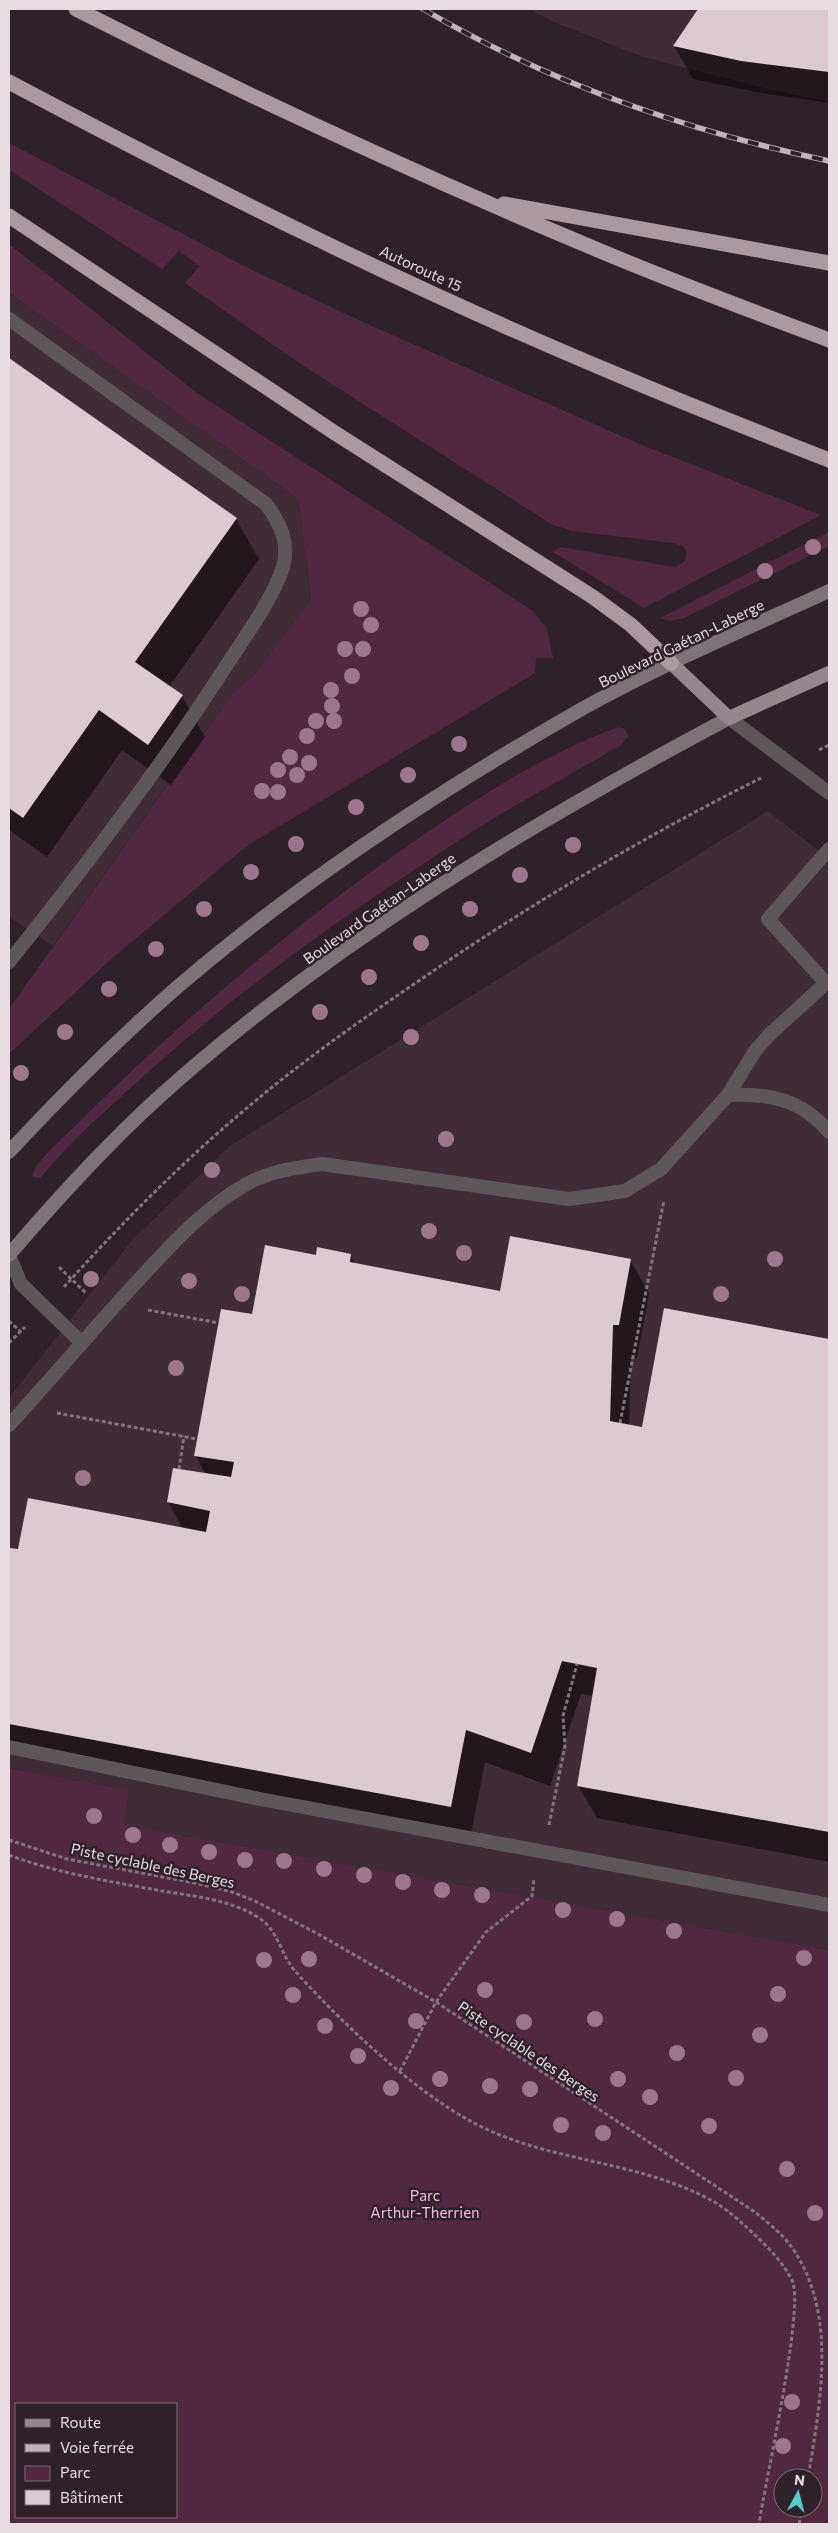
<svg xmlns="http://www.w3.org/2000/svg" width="838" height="2533" viewBox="0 0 838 2533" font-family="Commissioner,sans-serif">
	<rect width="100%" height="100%" fill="#2f2129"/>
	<path fill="#3f2c36" d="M528,9h301v93l-65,-14 -121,-31 -84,-33z
		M9,293l289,206 13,102 -57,74 -19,15 -182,256 -44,-29z
		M768,811l61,48v1091l-706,-125 6,-35 -120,-22v-370l124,-159 97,-93z"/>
	<path fill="#512840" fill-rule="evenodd" d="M9,143l239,125 117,55 277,122 179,70 -177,93 -91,-56 8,-5 114,20 9,-5 3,-9 -4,-7 -9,-3 -102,-12 -21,-7 -252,-161 -114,-80 15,-17 -21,-15 -17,18 -153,-99z
		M9,244l188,149 336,218 14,18 6,29h-17l-1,15 -287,172 -138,115 -101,94v-45l226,-319 19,-15 57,-75 -13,-101 -289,-206z
		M829,532v14l-145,72 -14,3 -10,-3z
		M619,727l6,2 3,7 -7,9c-52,31 -106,59 -157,92 -120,78 -236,160 -340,257 -28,26 -60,53 -83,84l-8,-1c-3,-11 32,-41 41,-50 116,-116 248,-226 385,-316 50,-33 104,-64 160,-84z
		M9,1768l120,22 -5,35 705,125v574h-820zM16,2404h160v113h-160zM783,2478h30v30h-30z"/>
	<path fill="#0007" d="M699,9h130v94l-68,-10 -68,-14 -19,-33z
		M9,359l227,160 23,40 -90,128 13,9 23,41 -34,48 -49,-35 -75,107 -38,-27z
		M350,1255l5,9 146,28 129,-32 19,33 -12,65h-6l-2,68 14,2 22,-118 164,30v522l-232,-44 -19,-33 15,-89 -12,-2 -31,92 -65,-24 -15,77 -461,-86v-204l10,2 164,-22 -15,-27 38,-27 -10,-19 57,-140 64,-59z"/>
	<path fill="#dccad3" d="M698,9h131v63l-88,-11 -68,-15z
		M9,358l228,160 -102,144 48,33 -35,50 -49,-35 -76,108 -14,-10z
		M510,1236l121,23 -12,66h-6l-3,96 32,6 22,-119 165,31v493l-252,-46 20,-118 -35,-7 -31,92 -65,-23 -15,77 -442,-83v-176l9,1 10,-51 178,34 4,-21 -43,-9 6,-34 58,9 3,-15 -40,-6 27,-147 31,5 13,-69 51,10 1,-8 34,7 -1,8 150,29z"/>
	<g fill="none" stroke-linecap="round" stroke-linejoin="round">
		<path stroke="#82767d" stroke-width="3" stroke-dasharray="4 2.5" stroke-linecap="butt" d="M819,750l10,-5
			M59,1267l28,27
			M64,1287c55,-61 114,-121 177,-174 57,-49 117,-91 179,-133 109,-75 223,-143 341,-202
			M148,1310l71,13
			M9,1321l12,11
			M9,1343l16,-16
			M57,1413l140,26
			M620,1423l44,-223
			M179,1469l5,-33
			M549,1825l16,-79 -2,-30 14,-52
			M9,1840l58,19 128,24 37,9 23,9 63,33 118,68 319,210c13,11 28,22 38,37 45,66 27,155 15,229
			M9,1855c48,18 98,26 148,35 33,6 74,9 102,28 19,12 22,37 36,53 47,52 117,119 179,152 74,39 161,37 235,76 16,8 32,23 46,36 14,13 28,28 37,45 13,28 -27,202 -33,244
			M400,2071l36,-69 50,-70 46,-36 2,-18
			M799,2524l3,-16"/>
		<path stroke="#5e575a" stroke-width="14" d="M9,319l257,185c14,19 24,39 17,63 -10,32 -39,71 -57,99 -66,103 -141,201 -217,296
			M729,718l100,75
			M728,1095l27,-44 14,-16 57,-52 -58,-64 61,-70
			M9,1255l12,29 61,59
			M9,1425c46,-50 90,-103 137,-153 30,-32 60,-65 99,-87 23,-14 51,-17 77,-21l247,35 56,-8 36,-22 67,-74c41,-2 73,4 101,37
			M9,1747l251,52 569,106"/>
		<path stroke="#7d7277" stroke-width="14" d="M9,1152c52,-56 107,-111 165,-162 124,-107 264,-199 406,-280 80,-45 166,-81 249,-119
			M9,1255c47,-55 96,-109 150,-158 170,-153 369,-272 570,-379"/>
		<path stroke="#95878e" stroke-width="14" d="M671,663l58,55 100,-45"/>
		<path stroke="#ab99a2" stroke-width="15" d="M76,9c171,87 345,167 522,241 76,32 154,61 231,90
			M9,82c200,106 404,208 614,295 68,29 137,56 206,83
			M504,204l325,59
			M9,216l326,217 258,164 38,28 40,38"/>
		<g stroke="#beb4b9" stroke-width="5.5">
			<path id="rail" d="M423,9c126,74 264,122 406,152"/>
		</g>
		<use href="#rail" stroke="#2f2129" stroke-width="4" stroke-dasharray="11" stroke-linecap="butt"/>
	</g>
	<g fill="#9e768c">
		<circle cx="813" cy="547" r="8"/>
		<circle cx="765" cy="571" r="8"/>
		<circle cx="361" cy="609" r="8"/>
		<circle cx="371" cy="625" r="8"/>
		<circle cx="345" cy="649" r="8"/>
		<circle cx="363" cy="649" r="8"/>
		<circle cx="352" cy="676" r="8"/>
		<circle cx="331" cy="690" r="8"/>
		<circle cx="332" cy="706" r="8"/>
		<circle cx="316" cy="721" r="8"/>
		<circle cx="334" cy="721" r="8"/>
		<circle cx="307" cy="736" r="8"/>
		<circle cx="459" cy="744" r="8"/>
		<circle cx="290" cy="757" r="8"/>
		<circle cx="309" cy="763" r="8"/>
		<circle cx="278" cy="770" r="8"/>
		<circle cx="297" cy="775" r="8"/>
		<circle cx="408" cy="775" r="8"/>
		<circle cx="262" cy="791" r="8"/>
		<circle cx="278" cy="792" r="8"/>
		<circle cx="356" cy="807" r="8"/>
		<circle cx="296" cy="844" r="8"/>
		<circle cx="573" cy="845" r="8"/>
		<circle cx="251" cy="872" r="8"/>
		<circle cx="520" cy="875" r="8"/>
		<circle cx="204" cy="909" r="8"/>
		<circle cx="470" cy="909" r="8"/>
		<circle cx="421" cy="943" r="8"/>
		<circle cx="156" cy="949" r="8"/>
		<circle cx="369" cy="977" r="8"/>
		<circle cx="109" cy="989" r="8"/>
		<circle cx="320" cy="1012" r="8"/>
		<circle cx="65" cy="1032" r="8"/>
		<circle cx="411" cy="1037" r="8"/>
		<circle cx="21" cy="1073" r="8"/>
		<circle cx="446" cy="1139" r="8"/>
		<circle cx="212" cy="1170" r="8"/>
		<circle cx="429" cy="1231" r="8"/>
		<circle cx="464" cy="1253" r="8"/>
		<circle cx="775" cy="1259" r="8"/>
		<circle cx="91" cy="1279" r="8"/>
		<circle cx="189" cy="1281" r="8"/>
		<circle cx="242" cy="1294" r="8"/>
		<circle cx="721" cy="1294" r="8"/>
		<circle cx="176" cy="1368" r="8"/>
		<circle cx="83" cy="1478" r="8"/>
		<circle cx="94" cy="1816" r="8"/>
		<circle cx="133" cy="1835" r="8"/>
		<circle cx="170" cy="1845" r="8"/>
		<circle cx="209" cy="1852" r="8"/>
		<circle cx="245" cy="1860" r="8"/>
		<circle cx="284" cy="1861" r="8"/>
		<circle cx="324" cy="1869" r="8"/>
		<circle cx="364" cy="1875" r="8"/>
		<circle cx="403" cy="1882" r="8"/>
		<circle cx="442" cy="1890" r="8"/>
		<circle cx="482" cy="1895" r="8"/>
		<circle cx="563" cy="1910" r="8"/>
		<circle cx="617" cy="1919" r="8"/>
		<circle cx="674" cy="1931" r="8"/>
		<circle cx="804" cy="1958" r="8"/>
		<circle cx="309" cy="1959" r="8"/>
		<circle cx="264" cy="1960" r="8"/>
		<circle cx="485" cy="1990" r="8"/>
		<circle cx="778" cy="1994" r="8"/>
		<circle cx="293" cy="1995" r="8"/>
		<circle cx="595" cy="2019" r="8"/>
		<circle cx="416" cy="2021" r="8"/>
		<circle cx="524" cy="2022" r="8"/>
		<circle cx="325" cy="2026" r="8"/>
		<circle cx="760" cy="2035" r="8"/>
		<circle cx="677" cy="2053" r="8"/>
		<circle cx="358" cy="2056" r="8"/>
		<circle cx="736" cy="2078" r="8"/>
		<circle cx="440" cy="2079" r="8"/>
		<circle cx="618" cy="2079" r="8"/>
		<circle cx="490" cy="2086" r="8"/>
		<circle cx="391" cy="2088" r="8"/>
		<circle cx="530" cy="2089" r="8"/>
		<circle cx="650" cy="2097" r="8"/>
		<circle cx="561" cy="2125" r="8"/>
		<circle cx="709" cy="2126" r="8"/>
		<circle cx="603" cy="2133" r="8"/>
		<circle cx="787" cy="2169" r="8"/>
		<circle cx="815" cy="2213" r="8"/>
		<circle cx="792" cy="2402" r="8"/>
		<circle cx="783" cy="2446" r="8"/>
	</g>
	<g text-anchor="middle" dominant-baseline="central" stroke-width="5" stroke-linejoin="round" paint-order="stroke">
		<g font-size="15" fill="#e6dce1" stroke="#2f2129">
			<text transform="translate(421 268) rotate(25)">Autoroute 15</text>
			<text transform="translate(681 643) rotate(-26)">Boulevard Gaétan-Laberge</text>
			<text transform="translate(379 908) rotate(-35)">Boulevard Gaétan-Laberge</text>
			<text transform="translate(153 1865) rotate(12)">Piste cyclable des Berges</text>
			<text transform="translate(529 2051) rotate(34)">Piste cyclable des Berges</text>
		</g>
		<g font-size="15" fill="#f9bbdd" stroke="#2f2129">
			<text x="425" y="2195">Parc<tspan x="425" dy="17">Arthur-Therrien</tspan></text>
		</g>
	</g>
	<rect width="838" height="2533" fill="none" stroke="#e6dce1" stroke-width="20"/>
	<rect x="15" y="2403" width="162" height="115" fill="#2f2129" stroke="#786c73"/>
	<rect x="25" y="2419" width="25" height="8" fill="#95878e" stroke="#786c73"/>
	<text x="60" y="2428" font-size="15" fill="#e6dce1">Route</text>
	<rect x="25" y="2444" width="25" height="8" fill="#beb4b9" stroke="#786c73"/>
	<text x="60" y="2453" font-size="15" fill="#e6dce1">Voie ferrée</text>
	<rect x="25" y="2466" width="25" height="15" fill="#512840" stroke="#786c73"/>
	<text x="60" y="2478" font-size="15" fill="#e6dce1">Parc</text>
	<rect x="25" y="2490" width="25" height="15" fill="#dccad3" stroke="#786c73"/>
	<text x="60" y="2503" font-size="15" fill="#e6dce1">Bâtiment</text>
	<g transform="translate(798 2493) rotate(7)"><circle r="24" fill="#2f2129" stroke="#786c73"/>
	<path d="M0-4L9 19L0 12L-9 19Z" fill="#52cdcd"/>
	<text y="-8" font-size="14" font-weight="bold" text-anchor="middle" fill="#e6dce1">N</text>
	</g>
</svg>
